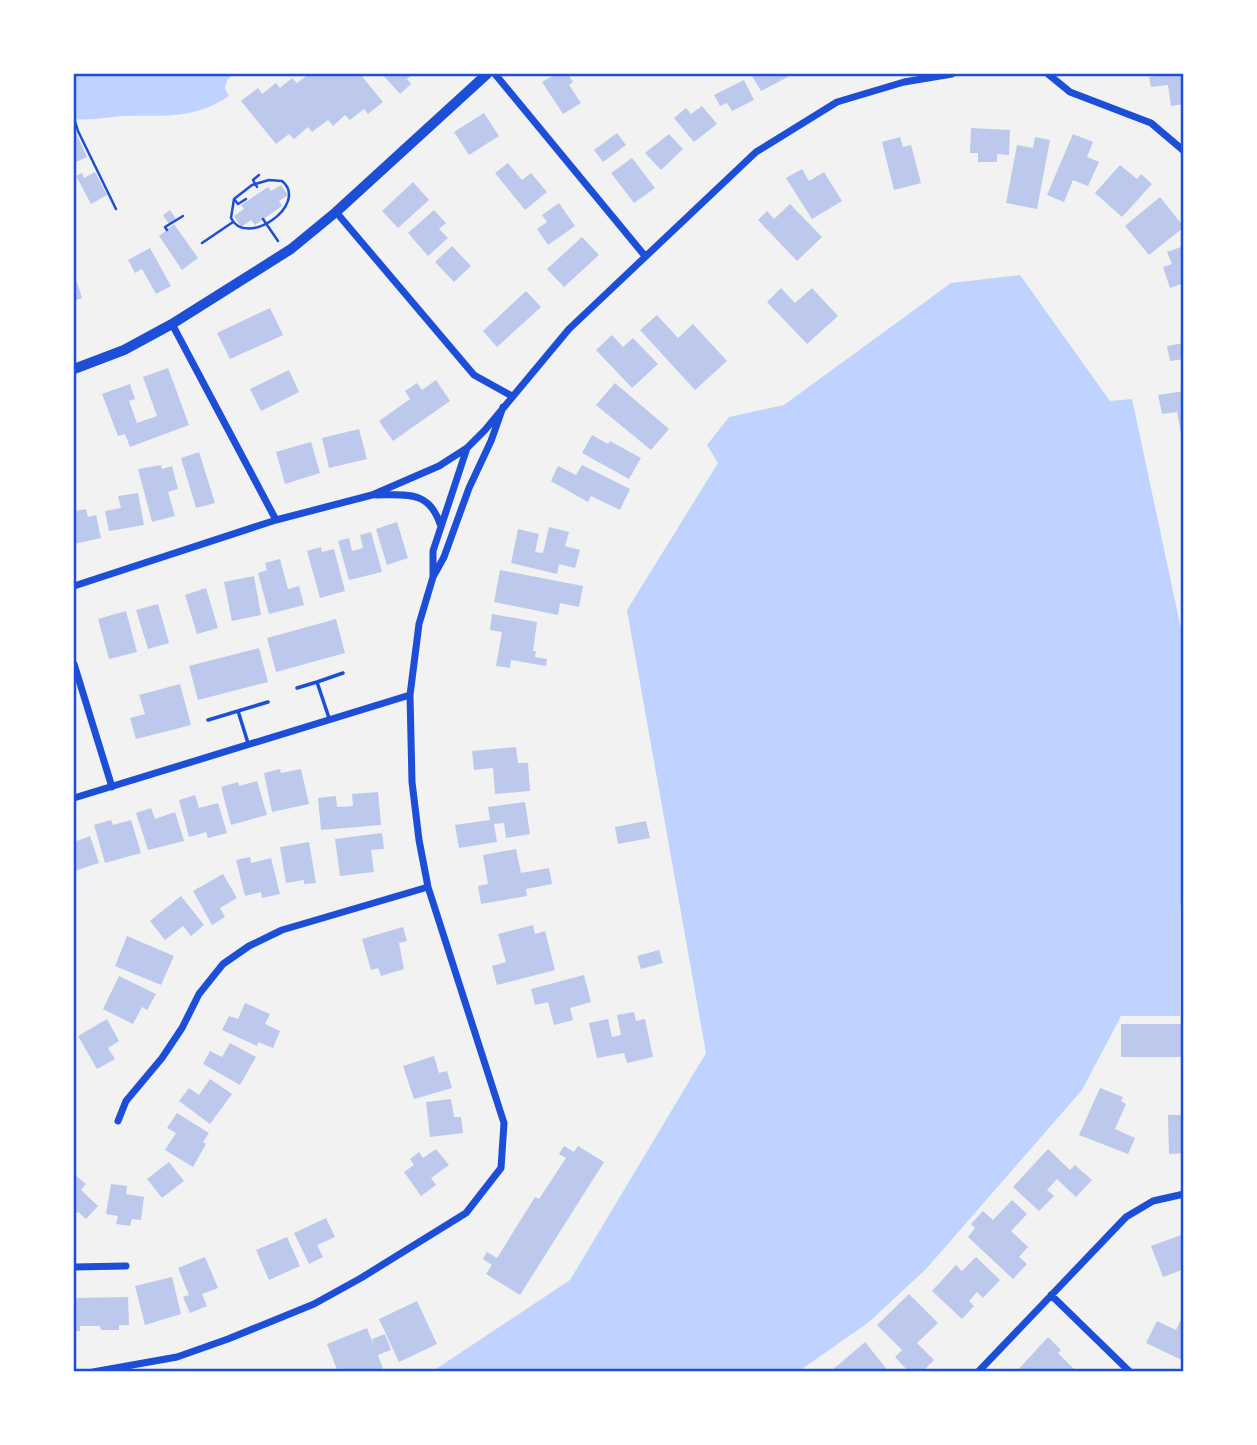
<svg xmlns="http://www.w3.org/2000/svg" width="1257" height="1445" viewBox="0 0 1257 1445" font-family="Arial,sans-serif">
	<rect width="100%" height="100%" fill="#f2f2f2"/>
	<path fill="#bfd3fe" d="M74,74h160c-6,3 -8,8 -9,15l4,7c-36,24 -65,19 -106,20 -16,1 -33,5 -49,3z
		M1020,275l90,126 22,-2 51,239 1,265 -4,2v111h-59l-39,74 -156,179 -57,53 -70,49h-366l137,-91 136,-227 -79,-443 91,-147 -11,-18 22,-28 55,-12 167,-122z"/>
	<path fill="#bdc9ec" d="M309,74h51l23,28 -15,12 -4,-5 -14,11 -5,-5 -12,11 -5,-6 -16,12 -4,-5 -14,12 -5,-5 -13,10 -35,-43 17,-13 4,6 14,-11 4,5 12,-10 5,5z
		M382,74h31l-6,5 4,5 -11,10z
		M556,74h12l5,8 -4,3 12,18 -18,11 -21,-32z
		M751,74h36l1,3 -27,14z
		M1171,74h13v30l-13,2 -3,-21 -17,2 -2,-10z
		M744,80l10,20 -22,11 -5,-8 -7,3 -6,-11z
		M702,106l15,18 -23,18 -20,-24 12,-10 5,6z
		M484,113l15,23 -30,19 -15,-23z
		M74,128l13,29 -13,6z
		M971,128l39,2 -1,25 -12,-1v8h-19v-9h-8z
		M617,133l9,12 -23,17 -9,-12z
		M669,134l14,15 -22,21 -16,-17z
		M1073,134l20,8 -6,15 12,5 -11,24 -15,-6 -9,22 -17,-7z
		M900,137l3,10 8,-2 10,38 -27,7 -12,-48z
		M1035,137l15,3 -13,69 -31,-6 11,-58 16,3z
		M632,158l23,30 -21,15 -23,-30z
		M508,163l14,17 9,-7 16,19 -22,18 -30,-37z
		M1120,165l17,14 4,-5 11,10 -30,33 -27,-24z
		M802,169l7,12 15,-9 18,29 -30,18 -26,-41z
		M95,172l12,23 -16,9 -15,-28 6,-3 2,5z
		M413,182l16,18 -31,28 -16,-17z
		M281,185l7,10 -9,6 3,5 -27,19 -4,-5 -10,7 -7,-11 10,-7 -3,-4 27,-18 3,4z
		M1160,197l24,30 -35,28 -24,-29z
		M559,203l16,23 -27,19 -11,-16 10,-7 -5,-7z
		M790,204l32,33 -25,24 -39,-41 9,-9 7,8z
		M170,210l6,9 -7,5 -6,-9z
		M434,210l12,13 -7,6 9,9 -20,18 -20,-23z
		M174,224l24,34 -16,12 -23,-34z
		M582,237l17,18 -35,32 -17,-18z
		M452,246l19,20 -17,16 -19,-20z
		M1184,246v37l-14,5 -7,-21 9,-3 -5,-12z
		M150,248l21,38 -15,8 -14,-25 -7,4 -7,-13z
		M77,282l5,16 -8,3v-18z
		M781,288l14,15 17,-15 26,28 -31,28 -40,-42z
		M526,291l15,16 -44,40 -14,-16z
		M270,308l13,27 -53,24 -13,-26z
		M657,315l21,23 15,-14 34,37 -32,29 -55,-60z
		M612,335l11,12 10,-9 25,26 -26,24 -36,-38z
		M1184,343v16l-14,2 -3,-15z
		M168,368l21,57 -59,22 -5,-13 -7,2 -16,-42 28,-10 5,15 -6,2 8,22 20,-7 -14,-39z
		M289,370l10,22 -38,19 -11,-22z
		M436,380l14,21 -57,40 -14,-20 31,-22 -5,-8 12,-8 5,7z
		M615,383l54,46 -18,21 -55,-45z
		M1184,391v47h-2l-5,-26 -15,2 -4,-19z
		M359,429l8,30 -38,9 -7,-30z
		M592,435l16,9 2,-3 31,17 -12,21 -47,-26z
		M311,442l9,31 -35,11 -9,-32z
		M199,452l16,51 -19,5 -15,-50z
		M161,465l1,4 10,-3 6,23 -10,3 7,24 -23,6 -14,-53z
		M582,465l48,24 -10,21 -29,-14 -3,6 -37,-21 7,-15 18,9z
		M138,493l6,32 -35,6 -4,-20 16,-3 -3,-12z
		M86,509l2,8 8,-2 5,23 -27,6v-33z
		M397,522l11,36 -21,7 -11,-36z
		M549,527l20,5 -4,14 15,4 -5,18 -16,-4 -2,10 -46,-11 7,-34 21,5 -4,18 8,1z
		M371,532l11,40 -33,8 -11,-39 11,-3 3,13 11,-3 -3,-13z
		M321,547l1,5 12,-3 11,42 -25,7 -13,-47z
		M280,559l8,30 11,-3 5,19 -35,9 -11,-41 9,-3 -2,-7z
		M500,570l83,16 -4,21 -19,-4 -2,12 -64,-13z
		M254,576l7,39 -29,6 -8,-39z
		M206,588l12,40 -21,6 -12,-39z
		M158,604l11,39 -21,6 -12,-39z
		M126,611l11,41 -28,7 -11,-40z
		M492,614l45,8 -4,29h3l-1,6 12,2 -1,7 -35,-6 -1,8 -14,-2 6,-34 -12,-2z
		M336,619l9,34 -69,19 -9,-34z
		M259,648l9,34 -70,18 -9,-34z
		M180,684l11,41 -55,14 -6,-21 15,-4 -6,-19z
		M516,747l2,16h10l2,28 -35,3 -2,-26 -19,2 -2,-19z
		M280,769l1,4 20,-4 8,35 -37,8 -8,-39z
		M257,781l10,34 -36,10 -10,-38 17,-5 1,4z
		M378,792l3,33 -60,5 -3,-32 18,-2 1,11 16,-1 -1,-12z
		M195,795l4,13 19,-5 9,30 -19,5 -2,-6 -17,5 -10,-37z
		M525,802l5,32 -24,4 -2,-15 -10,1 3,18 -38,6 -4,-23 35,-5 -2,-13z
		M151,808l4,11 20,-7 9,29 -36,9 -12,-37z
		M111,820l2,5 18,-5 10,33 -36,10 -11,-38z
		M646,821l4,17 -32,6 -3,-17z
		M382,833l2,16 -13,1 3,22 -34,4 -5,-37z
		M90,836l9,27 -25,8v-29z
		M309,842l7,41 -12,1v-4l-18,3 -6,-36z
		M516,849l5,24 28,-5 3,16 -26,5 1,7 -46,8 -3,-18 10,-2 -5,-29z
		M250,857l1,6 20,-5 9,36 -18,4 -1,-6 -16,4 -9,-36z
		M223,874l14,24 -17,10 5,9 -13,8 -19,-34z
		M181,896l23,29 -13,11 -8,-10 -18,14 -15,-19z
		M533,925l2,9 10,-3 10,39 -58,15 -5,-19 14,-4 -8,-28z
		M403,927l4,14 -8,2 5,26 -23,7 -3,-8 -7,2 -9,-31z
		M127,936l47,20 -13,29 -46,-19z
		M659,950l4,13 -22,6 -4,-13z
		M584,975l7,27 -21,6 3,12 -19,5 -6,-23 -13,3 -4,-16z
		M119,976l37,18 -9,16 -5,-3 -9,17 -30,-15z
		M245,1003l25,11 -5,10 15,7 -7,17 -15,-6 -1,4 -35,-16 7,-14 9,3z
		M634,1012l2,9 9,-2 8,38 -26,6 -3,-10 -27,5 -8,-35 19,-4 4,18 9,-2 -4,-20z
		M107,1019l12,22 -11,7 7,11 -18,10 -19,-33z
		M1121,1024h63v33h-63z
		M230,1043l26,14 -16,28 -37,-21 7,-13 12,6z
		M434,1056l5,17 8,-2 5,17 -38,11 -11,-33z
		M210,1079l22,15 -22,30 -31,-23 10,-13 10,7z
		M1100,1088l23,9 -2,4 5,3 -11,25 20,9 -7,16 -49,-19z
		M451,1099l3,18h7l2,16 -33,4 -4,-35z
		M177,1113l32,20 -6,9 3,2 -13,23 -28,-17 11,-17 -9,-5z
		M1168,1115h16v38l-15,1z
		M564,1146l10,6 4,-6 26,16 -84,133 -34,-21 6,-9 -9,-6 4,-7 10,6 38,-61 4,2 27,-41 -7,-4z
		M436,1149l13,16 -18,13 5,7 -15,11 -17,-24 10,-7 -4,-6 9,-7 4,6z
		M1048,1149l22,21 5,-5 17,15 -16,17 -19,-18 -10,11 7,6 -15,15 -26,-24z
		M169,1162l15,19 -22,17 -15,-19z
		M75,1175l11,9 -5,6 17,16 -12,13 -8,-7 -4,2z
		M111,1184l16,2 -1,8 18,3 -3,23 -9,-1 -2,7 -14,-2 2,-8 -12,-2z
		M1012,1200l15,14 -16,17 17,16 -9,10 8,7 -14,15 -45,-42 7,-9 -4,-4 12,-13 10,9z
		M326,1218l9,19 -18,8 6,12 -14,7 -15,-31z
		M1184,1234v35l-21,8 -12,-31z
		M287,1237l13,29 -31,14 -13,-30z
		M205,1257l13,31 -16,6 5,12 -17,7 -7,-16 6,-2 -11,-27z
		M976,1257l24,23 -17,18 -6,-6 -8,9 5,5 -12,13 -30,-28 24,-26 6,6z
		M172,1277l9,37 -36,11 -10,-39z
		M909,1294l29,29 -21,20 17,17 -12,12h-13l-14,-15 7,-7 -25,-25z
		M128,1297l1,28h-10v5h-18l-1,-4h-20v5h-6v-33z
		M417,1301l20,43 -38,18 -20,-43z
		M1157,1321l19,9 4,-9 4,2v38l-38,-18z
		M367,1328l8,21 -3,-10 13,-5 6,16 -13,5 6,17h-46l-11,-28z
		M1048,1337l13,13 -3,3 17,17 -59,2z
		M865,1342l24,30h-59z"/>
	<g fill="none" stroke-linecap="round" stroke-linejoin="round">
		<path stroke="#1d4ed8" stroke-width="2.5" d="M74,118l4,13 38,78
			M269,180l13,1c28,23 -36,68 -51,37l3,-19 18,-14z
			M257,187l-4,-7 6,-5
			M234,199l4,5 8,-5
			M263,219l15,22
			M167,230l-2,-3 18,-11
			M202,243l31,-21"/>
		<path stroke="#1d4ed8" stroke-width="3.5" d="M297,688l20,-6
			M329,718l-12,-36 26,-9
			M208,720l30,-9
			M248,743l-10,-32 30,-9"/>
		<path stroke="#1d4ed8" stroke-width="7" d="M495,74l150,182
			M1048,74l22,18 81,31 33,28
			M336,212l138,163 38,21
			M172,324l104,196
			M376,495c30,0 53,-5 64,29
			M433,577v-26l34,-103
			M74,586l202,-66 96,-25 67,-29 28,-18 18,-18 84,-101 187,-177 81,-50 67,-20 48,-8
			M74,664l38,123
			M74,798l336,-103
			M118,1121l8,-20 36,-43 20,-30 17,-34 24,-30 26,-18 33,-16 146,-43
			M74,1267l52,-1
			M1051,1295l79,77
			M93,1372l84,-15 51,-18 86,-35 47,-26 105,-65 35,-45 3,-45 -76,-236 -9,-47 -7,-58 -2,-87 9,-71 14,-47 11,-20 25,-69 22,-47 12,-34
			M978,1372l148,-155 27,-16 31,-7"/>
		<path stroke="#1d4ed8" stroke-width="10" d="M74,369l50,-19 48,-26 119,-75 45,-37 151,-138"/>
	</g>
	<rect width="1257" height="1445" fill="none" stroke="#ffffff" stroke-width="150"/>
	<rect x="75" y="75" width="1107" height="1295" fill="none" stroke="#1d4ed8" stroke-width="2.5"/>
</svg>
